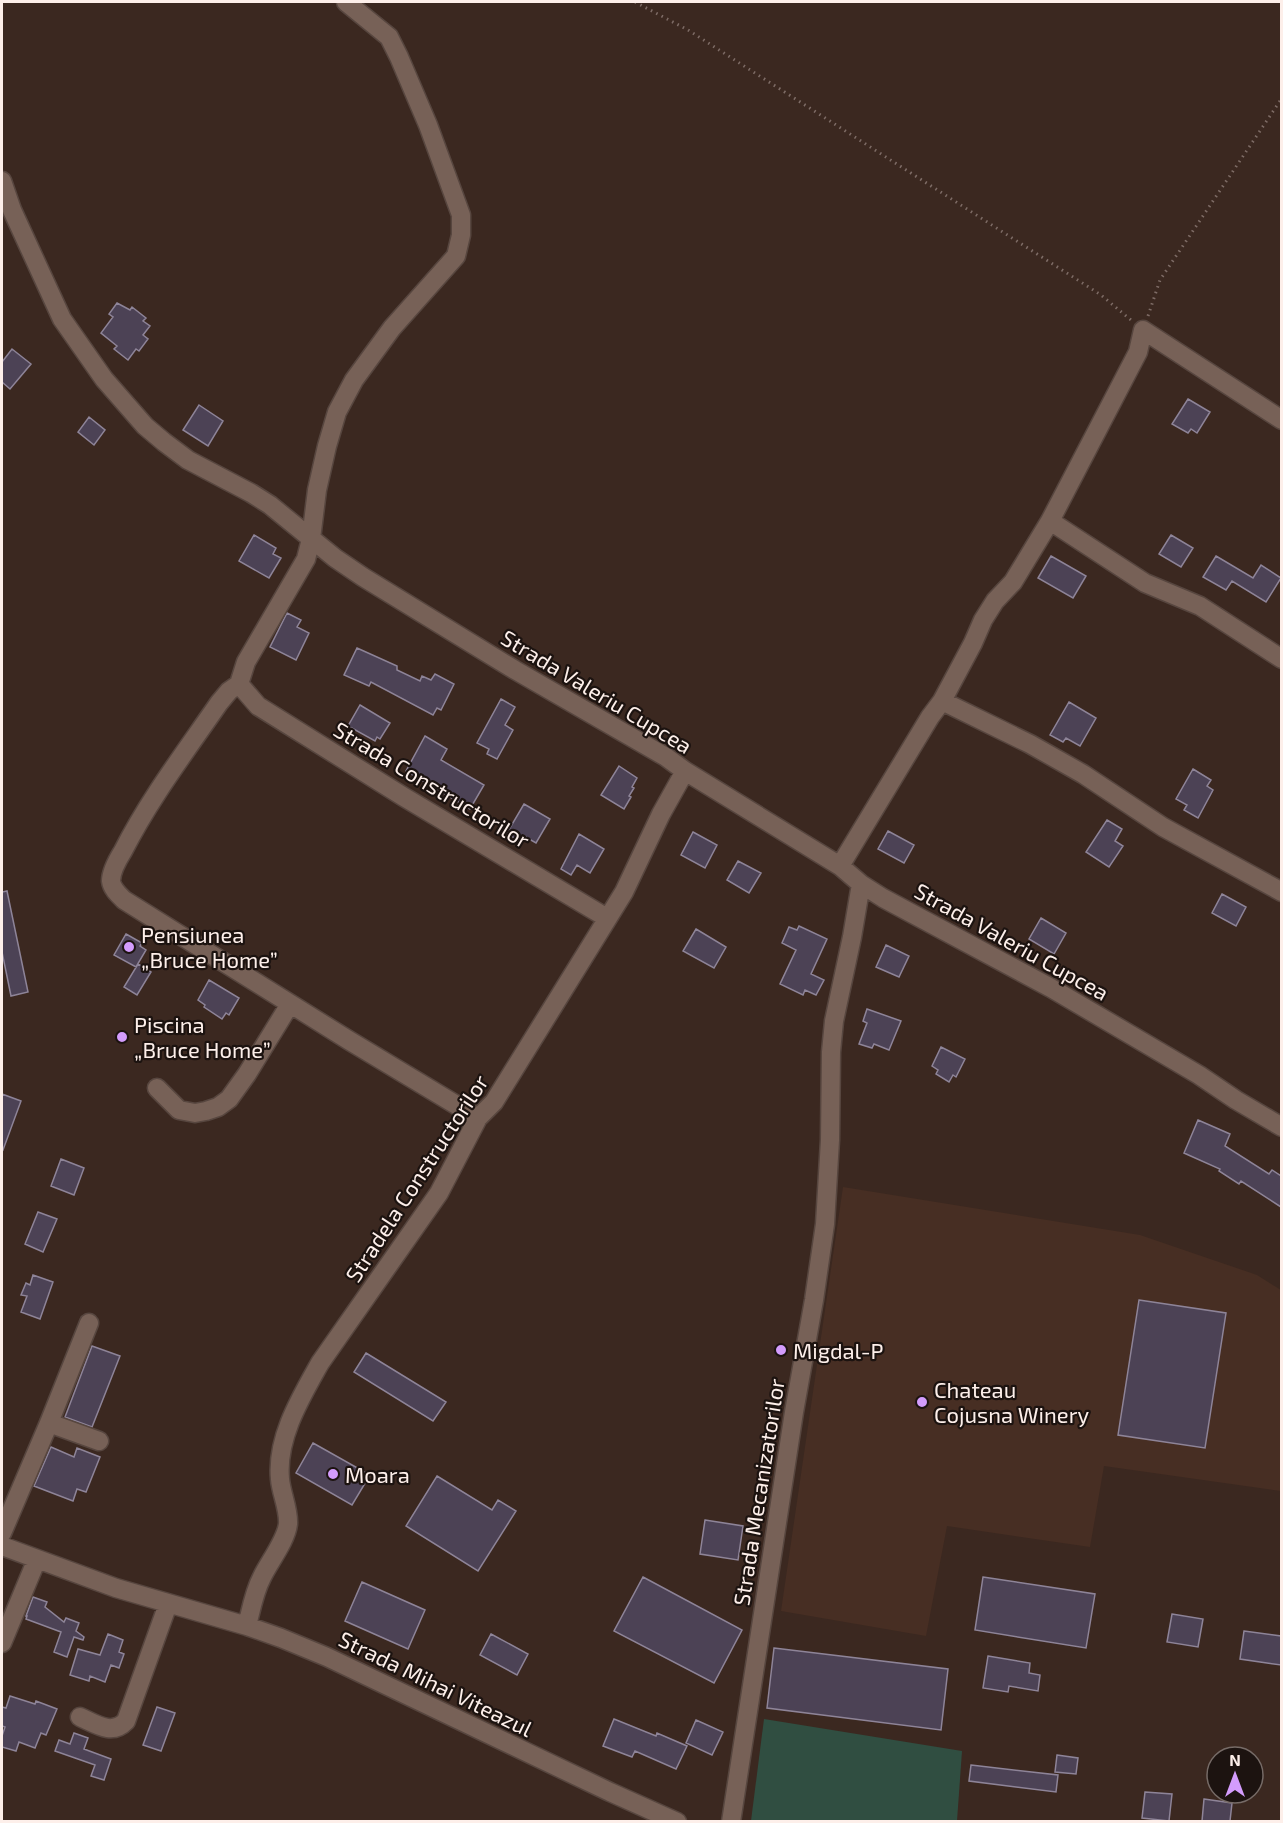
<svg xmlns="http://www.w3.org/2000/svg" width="1283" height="1823" viewBox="0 0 1283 1823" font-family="'Exo 2',sans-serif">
	<rect width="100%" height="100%" fill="#3b2820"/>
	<path fill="#472e23" d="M843,1187l297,48 117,40 24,15v201l-177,-25 -14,81 -143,-21 -21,110 -145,-25z"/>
	<path fill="#304e41" d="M764,1719l198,32 -5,70h-206z"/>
	<path fill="#4c4255" stroke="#8e8498" stroke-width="1.5" d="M117,303l13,7 2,-3 14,11 -3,3 7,5 -7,9 5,4 -9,12 -3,-2 -8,11 -14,-11 3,-3 -16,-13 12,-16 -4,-3z
		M12,349l19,15 -21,25 -8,-7v-20z
		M1188,399l22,13 -13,21 -6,-4 -3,4 -16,-9z
		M199,405l24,16 -15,25 -25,-16z
		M89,417l16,13 -11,15 -16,-13z
		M254,535l22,13 -3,6 8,4 -12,20 -30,-17z
		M1171,535l22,13 -12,19 -22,-13z
		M1051,556l35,20 -13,22 -35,-20z
		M1216,556l37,22 8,-13 20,13 -15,24 -34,-21 -6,9 -23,-13z
		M287,613l14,7 -4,7 12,6 -13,27 -26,-13z
		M357,648l40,18v4l23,11 2,-5 9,4 4,-6 19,10 -13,26 -4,-2 -4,7 -62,-33 -2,4 -25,-11z
		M501,699l14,8 -10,18 8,5 -16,29 -10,-5 2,-5 -12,-6z
		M1069,702l27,16 -16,28 -14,-8 -3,4 -13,-7z
		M360,705l30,18 -10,16 -3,-2 -2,4 -27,-15z
		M425,736l22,13 -6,11 43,25 -14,24 -64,-38z
		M619,766l18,12 -5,9 2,1 -5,8 2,1 -7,12 -23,-14z
		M1193,769l18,11 -4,6 6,4 -15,28 -14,-8 3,-5 -11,-6z
		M524,804l26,15 -14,24 -12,-7 -4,6 -13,-9z
		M1107,820l15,9 -7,12 8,5 -14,21 -23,-15z
		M888,831l26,14 -10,18 -26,-14z
		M693,832l24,13 -12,23 -24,-13z
		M579,834l25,15 -14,24 -13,-8 -6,10 -10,-6z
		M738,861l23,12 -12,20 -22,-13z
		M7,891l21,101 -17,4 -9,-44v-60z
		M1222,894l24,13 -10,19 -24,-13z
		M1041,918l25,15 -12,21 -25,-15z
		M799,926l28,13 -16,35 13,6 -8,15 -11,-5 -2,5 -23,-11 16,-34 -14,-7 7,-16 8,3z
		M696,929l30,18 -12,21 -31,-17z
		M126,934l16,9 -2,3 6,4 -10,17 -22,-12z
		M886,945l23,11 -10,21 -23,-10z
		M138,964l13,8 -14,23 -13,-8z
		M209,980l30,18 -10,17 -3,-2 -4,6 -18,-12 1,-2 -7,-5z
		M867,1009l34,12 -12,29 -15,-6 -2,4 -13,-4 8,-21 -4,-2z
		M941,1047l24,12 -9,18 -3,-2 -4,7 -13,-8 2,-4 -6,-4z
		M2,1094l19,7 -18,49 -1,-1z
		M1198,1120l32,14 -5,12 44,28 3,-4 9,6v31l-40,-26 -2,3 -20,-13 1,-2 -36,-16z
		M61,1159l23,9 -10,27 -23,-9z
		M38,1212l19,7 -14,33 -18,-8z
		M33,1275l20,7 -13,37 -19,-7 6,-16 -6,-1 5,-12 4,2z
		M1139,1300l87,13 -21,135 -87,-13z
		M92,1346l28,10 -28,71 -27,-10z
		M366,1353l80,49 -13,19 -79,-49z
		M313,1443l57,32 -18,30 -56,-32z
		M51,1447l23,10 3,-9 23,9 -14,35 -9,-3 -4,12 -39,-15z
		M437,1476l55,34 6,-10 18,11 -38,60 -72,-45z
		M705,1520l38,6 -5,34 -38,-6z
		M643,1577l99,53 -28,53 -100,-52z
		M983,1577l112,17 -9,54 -111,-18z
		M362,1582l63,28 -17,39 -63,-28z
		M33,1597l14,5 -2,5 19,15 2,-4 13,5 -3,8 8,6 -1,3 -9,-3 -7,20 -13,-5 7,-20 -35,-13 1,-3h-1z
		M1172,1614l31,5 -5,28 -31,-5z
		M1244,1631l37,5v29l-41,-6z
		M108,1634l15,6 -4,12 5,2 -5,14 -8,-3 -6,17 -15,-6 -1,5 -19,-6 8,-26 22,6z
		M491,1634l37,20 -11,21 -37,-20z
		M774,1648l174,21 -7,61 -174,-22z
		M988,1656l42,7 -1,10 11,2 -2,16 -29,-5 -1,6 -25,-4z
		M10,1696l25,8 1,-3 21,8 -11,26 -5,-2 -6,15 -16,-6 -3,9 -14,-4v-11l3,-9 -3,-1v-19l4,1z
		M157,1707l18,6 -14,38 -18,-6z
		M614,1719l42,17 1,-3 30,13 -11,23 -41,-18 -3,6 -29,-11z
		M696,1720l27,12 -11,23 -26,-12z
		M74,1733l14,5 -4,11 27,10 -7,21 -13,-4 4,-11 -40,-14 4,-11 11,4z
		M1057,1755l21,3 -2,16 -21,-2z
		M971,1765l87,10 -2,17 -87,-11z
		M1145,1792l27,2 -3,27 -27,-3z
		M1204,1799l28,4 -2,18h-28z"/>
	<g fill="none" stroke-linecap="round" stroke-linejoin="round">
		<g stroke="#57463f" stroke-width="21">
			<path id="minor" d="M346,2l43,35 10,20 29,68 33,90v20l-5,21 -64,72 -38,52 -17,32 -10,34 -10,44 -6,49 -5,20 -60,103 -7,22 -10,7 -10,12c-33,48 -69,95 -96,148 -5,8 -12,20 -12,30 1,8 8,14 13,19l226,141 128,77
				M2,181l10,29 50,109 42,60 41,47 19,16 24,18 63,33 19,12 65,53 28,19 152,93 151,87 19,14 155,95 21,18 22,14 168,90 148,87 37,25 46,27
				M1050,521l95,62 55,23 82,53
				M239,684l19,22 146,91 203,121
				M942,701l88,43 53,30 80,53 119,65
				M840,866l90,-149 12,-16 31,-58 10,-23 12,-19 18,-19 37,-61 88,-169 5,-22 139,90
				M157,1088l22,22 16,3 11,-2 12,-4 11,-8 18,-25 43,-70
				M49,1423l50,18
				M2,1533l47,-110 40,-100
				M2,1546l114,42 131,38 34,12 46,19 283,135 67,30
				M247,1626c4,-16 7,-34 15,-49 7,-15 24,-36 26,-53 1,-15 -7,-31 -8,-45 -4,-41 21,-82 40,-116l119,-170 39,-75 16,-16 130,-210 37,-78 24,-43
				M2,1643l35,-84
				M80,1717c16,7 32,19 46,4l42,-117
				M731,1822l63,-410 20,-112 11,-76 5,-84 1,-88 3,-31 18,-84 9,-53"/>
		</g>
		<path stroke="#7e6c66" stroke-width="3" stroke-dasharray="1.5 4.5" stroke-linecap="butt" d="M635,2l53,28 413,265 30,25
			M1148,316l12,-36 122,-182"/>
		<use href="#minor" stroke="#776157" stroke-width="18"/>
	</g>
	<g fill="#d39cfc" stroke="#1c1310" stroke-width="2">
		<circle cx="129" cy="947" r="6"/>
		<circle cx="122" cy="1037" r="6"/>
		<circle cx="781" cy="1350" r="6"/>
		<circle cx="922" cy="1402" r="6"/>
		<circle cx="333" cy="1474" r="6"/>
	</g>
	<g text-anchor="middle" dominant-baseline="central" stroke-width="4.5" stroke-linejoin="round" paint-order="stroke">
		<g font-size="22" fill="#fdefea" stroke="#1c1310">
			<text transform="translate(597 691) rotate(31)">Strada Valeriu Cupcea</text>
			<text transform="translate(432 784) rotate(31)">Strada Constructorilor</text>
			<text transform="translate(1012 941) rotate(29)">Strada Valeriu Cupcea</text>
			<text transform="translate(416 1178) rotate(-57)">Stradela Constructorilor</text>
			<text transform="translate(758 1492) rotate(-81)">Strada Mecanizatorilor</text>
			<text transform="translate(436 1683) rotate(26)">Strada Mihai Viteazul</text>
		</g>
		<g font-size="22" fill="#fdefea" stroke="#1c1310" text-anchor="start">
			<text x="141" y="934">Pensiunea<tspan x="141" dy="25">„Bruce Home”</tspan></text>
			<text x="134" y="1024">Piscina<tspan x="134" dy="25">„Bruce Home”</tspan></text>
			<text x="793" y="1350">Migdal-P</text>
			<text x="934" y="1389">Chateau<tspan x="934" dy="25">Cojusna Winery</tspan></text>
			<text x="345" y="1474">Moara</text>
		</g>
	</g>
	<rect width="1283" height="1823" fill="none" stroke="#fdefea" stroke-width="6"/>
	<g transform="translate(1235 1775)"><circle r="28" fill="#1c1310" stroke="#766b67" stroke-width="1.5"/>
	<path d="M0-4.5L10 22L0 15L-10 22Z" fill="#d39cfc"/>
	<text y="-9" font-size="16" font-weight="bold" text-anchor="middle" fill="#fdefea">N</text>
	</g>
</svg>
